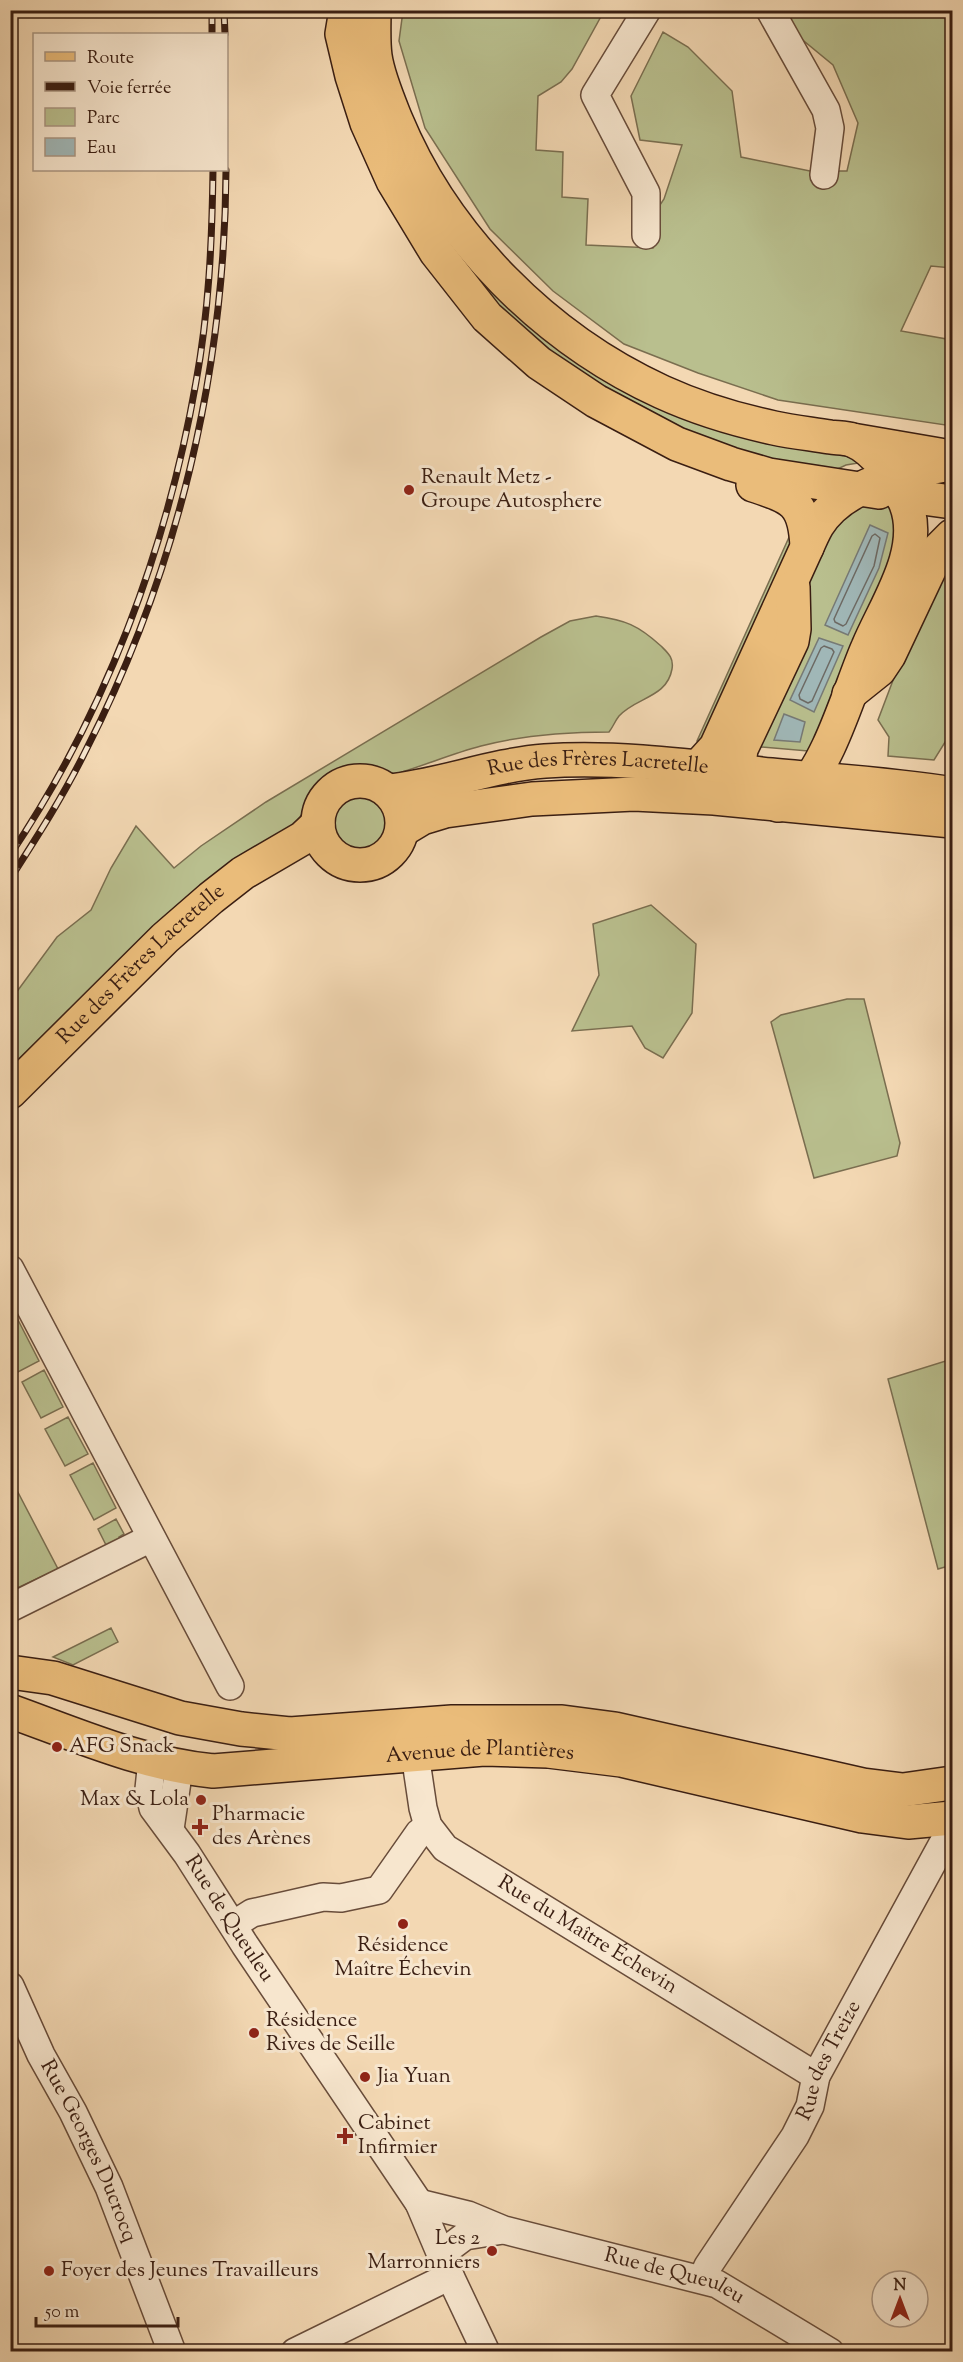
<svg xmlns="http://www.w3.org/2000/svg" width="963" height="2362" viewBox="0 0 963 2362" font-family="'Sorts Mill Goudy',serif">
	<rect width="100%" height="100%" fill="#f3d8b3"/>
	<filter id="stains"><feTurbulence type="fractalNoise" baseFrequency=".00333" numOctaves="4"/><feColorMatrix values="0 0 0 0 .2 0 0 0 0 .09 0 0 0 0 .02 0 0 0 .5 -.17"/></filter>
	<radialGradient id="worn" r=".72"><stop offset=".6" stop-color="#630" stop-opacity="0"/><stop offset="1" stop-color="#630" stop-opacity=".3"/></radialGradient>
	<path fill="#b9bf8e" stroke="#7a6e50" stroke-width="1.5" d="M403,11h201l-32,58 -11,13 -23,14 -2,54 27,2 -1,45 26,2 -2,46 67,3 3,-37 8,-12 18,-54 -42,-5 -9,-44 32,-64 25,15 44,44 9,66 69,14h37l11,-48 -25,-58 -40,-33 -13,-21h172v257l-21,-2 -30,65 51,9v86l-174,-26 -80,-27 -74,-29 -71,-53 -63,-62 -65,-101 -26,-87z
		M382,122l133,189 331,142 12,10 -12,2 -17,8 -122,-28 -117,-59 -123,-107z
		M883,503l14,7v51l-89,190 -58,-5 52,-152 29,-68 22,-18z
		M795,524l3,17 -92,202 -9,-2z
		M952,552v56l-2,3 2,120 -18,29 -46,-4 1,-19 -11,-17 31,-82z
		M596,616c29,4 42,9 65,30 7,7 13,12 11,23 -5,29 -36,28 -53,47 -4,5 -6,11 -10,16 -43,0 -86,3 -128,14 -27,7 -53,18 -79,26l-9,9c-54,-31 -72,7 -101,47l-281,242 -1,-69 47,-64 34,-27 20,-42 25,-42 38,42 27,-22 65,-44 275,-165 29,-16z
		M333 824a27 27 0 1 1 54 0a27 27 0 1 1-54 0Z
		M651,905l45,39 -4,69 -29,45 -18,-10 -13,-22 -60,5 27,-56 -6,-51z
		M847,999h17l36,144 -3,13 -83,22 -43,-156 10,-7z
		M16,1316l23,45 -23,12 -5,-10v-45z
		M952,1359v206l-14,4 -50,-190z
		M44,1370l19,37 -22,11 -19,-36z
		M68,1417l20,37 -23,12 -20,-37z
		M93,1463l23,45 -22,12 -24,-45z
		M10,1477l48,92 -47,22h-1z
		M116,1519l8,15 -5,3 2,5 -13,7 -10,-20z
		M111,1628l7,14 -45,23 -20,-8z"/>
	<path fill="#a0b7b7" stroke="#777a75" stroke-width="1.5" d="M870,525l18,8 -9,35 -31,67 -23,-10z
		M819,638l24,8 -29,66 -24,-12z
		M784,714l21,8 -5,20 -26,-2z"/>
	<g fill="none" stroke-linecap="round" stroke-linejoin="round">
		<path stroke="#6d6a64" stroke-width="1.5" d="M875,534l5,4 -6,28 -28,58 -3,2 -8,-4 -1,-3 38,-83z
			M824,646l8,3 2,3 -22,49 -4,2 -8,-4 -1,-4 22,-47z"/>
		<g stroke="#684c3a" stroke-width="30">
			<g id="minor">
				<path d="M770,10l56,100 4,18 -6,47"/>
				<path d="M646,235v-42l-51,-98 52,-85"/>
				<path d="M10,1269l220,417"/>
				<path d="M10,1608l141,-70"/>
				<path id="s1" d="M415,1754l8,54 5,18 17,22 371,228"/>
				<path id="s2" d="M152,1760l-3,29 4,19 34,46 58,91 174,258 31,73 36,76"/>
				<path d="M170,1829l9,-61"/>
				<path d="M233,1925l19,-12 71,-16 18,1 38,-8 40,-57 9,-7"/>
				<path id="s3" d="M10,1986l31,69 32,57 36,75 63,165"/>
				<path id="s4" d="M419,2203l49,12 36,15 213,54 113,68"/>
				<path d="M441,2254l24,-18 38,-6"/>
				<path id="s5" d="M702,2279l6,-13 87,-130 15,-30 6,-30 131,-240"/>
				<path d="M295,2352l155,-76"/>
			</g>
		</g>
		<g stroke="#3a1e12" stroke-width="36">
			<g id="major">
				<path d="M346,10l-4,24 10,42 15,47 26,58 43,71 51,65 52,46 57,38 81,43 54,20 38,11 110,17"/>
				<path d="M374,10c0,15 -1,31 1,46 3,21 13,44 21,64 49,118 150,219 266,272 35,16 75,28 112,36 19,4 38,6 56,9 7,1 16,1 22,3 24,10 45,40 54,64 18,47 -20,100 -38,143 -17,38 -39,120 -71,146 -6,4 -13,8 -19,12"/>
				<path d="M697,768l19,-21 91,-200c-2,-45 -14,-49 -54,-62"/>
				<circle cx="360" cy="823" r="42"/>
				<path id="s6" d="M389,791c52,-5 102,-26 156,-30 75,-5 152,6 226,14 61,6 122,9 181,19"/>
				<path d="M742,793l-3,-6 -1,-15 3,-23 51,-108 2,-12 -1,-42"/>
				<path d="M402,830l20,-12 23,-7 87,-12 102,-5 80,4 238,23"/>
				<path id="s7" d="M10,1092l155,-154 46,-40 32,-25 60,-35 15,-14"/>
				<path d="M10,1672l43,6 127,40 61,11 49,5 162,-12h110l53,7 248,56 40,5 49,-7"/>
				<path id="s8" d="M10,1711c67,24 132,53 203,60l271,-22 64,2 73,9 241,56 46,6 44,-4"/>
			</g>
		</g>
		<g stroke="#3a1e12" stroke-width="36">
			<path id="highway" d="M852,440l99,17
				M901,495l51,7
				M807,547c3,-7 6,-14 10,-21 26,-43 90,-55 135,-62
				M849,694l30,-24 10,-15 50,-106 13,-13"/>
		</g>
		<use href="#minor" stroke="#f7e6ce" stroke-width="27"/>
		<use href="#major" stroke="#eabc7a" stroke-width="33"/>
		<use href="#highway" stroke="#eabc7a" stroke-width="33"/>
		<g stroke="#3a1e12" stroke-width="7">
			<path id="rail" d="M212,10v24
				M224,10l1,24
				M10,855c95,-141 157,-306 186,-473 13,-71 16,-141 17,-212
				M10,879c27,-42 54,-84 76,-129 92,-180 139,-379 140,-580"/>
		</g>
		<use href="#rail" stroke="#f7e6ce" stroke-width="4.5" stroke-dasharray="14" stroke-linecap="butt"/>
	</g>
	<g fill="#8f2418" stroke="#f7e6ce" stroke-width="2">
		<circle cx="409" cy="490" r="6"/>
		<circle cx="57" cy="1747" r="6"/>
		<circle cx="201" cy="1800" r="6"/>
		<path d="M197 1818h6v6h6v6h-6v6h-6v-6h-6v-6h6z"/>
		<circle cx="403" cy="1924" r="6"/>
		<circle cx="254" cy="2033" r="6"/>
		<circle cx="365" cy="2077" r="6"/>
		<path d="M342 2127h6v6h6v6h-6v6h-6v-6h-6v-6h6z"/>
		<circle cx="492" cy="2251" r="6"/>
		<circle cx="49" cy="2271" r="6"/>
	</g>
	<g text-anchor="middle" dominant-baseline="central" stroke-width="6" stroke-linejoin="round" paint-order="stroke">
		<g font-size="21" fill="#3a1e12" stroke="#f7e6ce" text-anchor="start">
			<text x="421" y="478">Renault Metz -<tspan x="421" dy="24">Groupe Autosphere</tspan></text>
			<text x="69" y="1747">AFG Snack</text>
			<text x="189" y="1800" text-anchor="end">Max &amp; Lola</text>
			<text x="212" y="1815">Pharmacie<tspan x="212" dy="24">des Arènes</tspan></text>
			<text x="403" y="1946" text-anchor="middle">Résidence<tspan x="403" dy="24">Maître Échevin</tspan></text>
			<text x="266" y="2021">Résidence<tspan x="266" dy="24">Rives de Seille</tspan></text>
			<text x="377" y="2077">Jia Yuan</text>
			<text x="358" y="2124">Cabinet<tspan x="358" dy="24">Infirmier</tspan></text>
			<text x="480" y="2239" text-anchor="end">Les 2<tspan x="480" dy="24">Marronniers</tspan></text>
			<text x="61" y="2271">Foyer des Jeunes Travailleurs</text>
		</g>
		<g font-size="21" fill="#3a1e12" stroke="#f7e6ce">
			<text stroke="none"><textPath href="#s6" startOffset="212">Rue des Frères Lacretelle</textPath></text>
			<text stroke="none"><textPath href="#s7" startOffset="183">Rue des Frères Lacretelle</textPath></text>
			<text stroke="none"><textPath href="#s8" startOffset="480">Avenue de Plantières</textPath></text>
			<text stroke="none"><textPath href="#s2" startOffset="183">Rue de Queuleu</textPath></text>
			<text stroke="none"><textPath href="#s1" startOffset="268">Rue du Maître Échevin</textPath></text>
			<text stroke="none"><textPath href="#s5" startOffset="254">Rue des Treize</textPath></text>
			<text stroke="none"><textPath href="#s3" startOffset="183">Rue Georges Ducrocq</textPath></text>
			<text stroke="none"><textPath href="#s4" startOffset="266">Rue de Queuleu</textPath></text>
		</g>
	</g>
	<rect width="963" height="2362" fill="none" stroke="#f3d8b3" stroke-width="36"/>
	<rect x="12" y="12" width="939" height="2338" fill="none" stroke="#3a1e12" stroke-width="3"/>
	<rect x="18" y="18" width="927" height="2326" fill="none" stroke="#3a1e12" stroke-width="1.5"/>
	<rect x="33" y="33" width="195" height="138" fill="#f7e6ce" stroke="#ab9683" stroke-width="1.5"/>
	<rect x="45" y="52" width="30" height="9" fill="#eabc7a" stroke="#ab9683" stroke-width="1.5"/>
	<text x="87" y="63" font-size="18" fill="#3a1e12">Route</text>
	<rect x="45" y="82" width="30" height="9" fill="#3a1e12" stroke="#ab9683" stroke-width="1.5"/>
	<text x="87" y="93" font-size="18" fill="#3a1e12">Voie ferrée</text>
	<rect x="45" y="108" width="30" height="18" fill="#b9bf8e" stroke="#ab9683" stroke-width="1.5"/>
	<text x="87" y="123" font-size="18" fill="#3a1e12">Parc</text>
	<rect x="45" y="138" width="30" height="18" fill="#a0b7b7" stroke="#ab9683" stroke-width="1.5"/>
	<text x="87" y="153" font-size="18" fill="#3a1e12">Eau</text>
	<g transform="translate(900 2299)"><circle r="28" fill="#f7e6ce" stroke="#ab9683" stroke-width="1.5"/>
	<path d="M0-4.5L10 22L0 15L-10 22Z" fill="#8f2418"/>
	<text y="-9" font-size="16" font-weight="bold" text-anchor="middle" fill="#3a1e12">N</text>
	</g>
	<path d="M36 2317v9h142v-9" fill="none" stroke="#3a1e12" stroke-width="3"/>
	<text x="45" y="2317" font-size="18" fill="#3a1e12" stroke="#f7e6ce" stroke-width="4.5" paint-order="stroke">50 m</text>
	<rect width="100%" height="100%" filter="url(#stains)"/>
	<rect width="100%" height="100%" fill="url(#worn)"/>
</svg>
